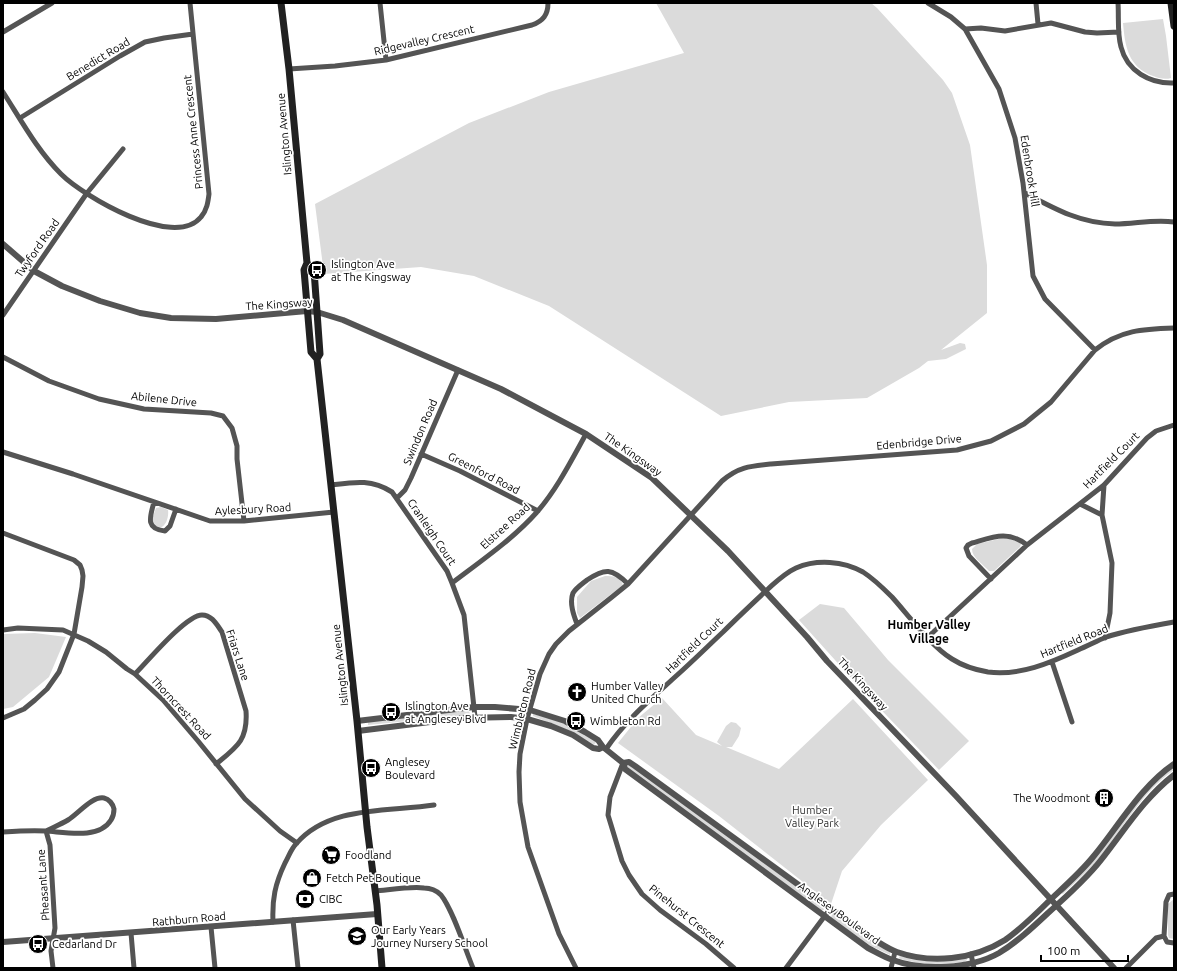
<svg xmlns="http://www.w3.org/2000/svg" width="1177" height="971" viewBox="0 0 1177 971" font-family="Ubuntu,sans-serif">
	<rect width="100%" height="100%" fill="#fff"/>
	<path fill="#dbdbdb" d="M656,3h215l6,5 66,72 9,13 18,52 17,120v48l-46,37 19,-7 5,1 1,5 -20,10 -18,2 -9,7 -52,30 -78,4 -68,14 -172,-110 -75,-30 -53,-9 -97,7 -9,-70 154,-81 80,-31 135,-39z
		M1163,19l3,17 5,42c-6,2 -13,0 -18,-2 -25,-9 -28,-30 -30,-53z
		M161,507l7,3c1,7 -2,16 -8,18l-7,-2 -1,-7 4,-11z
		M1003,538l7,1 8,2 3,3 -1,3 -26,24h-5c-6,-7 -17,-13 -17,-22l5,-5z
		M605,576c8,0 15,0 18,9l-43,33 -3,-5v-16l14,-16z
		M820,604l24,4 44,52 81,81 -30,29 -77,-80 -63,-70z
		M35,633l31,4 -17,40 -36,30 -10,2v-75z
		M662,698l34,37 26,11 -5,-4 9,-16 5,-4 5,1 5,5 -2,8 -7,11h-6l53,22 74,-70 75,81 -47,45 -39,46 -11,33 -112,-88 -101,-73 20,-25z
		M468,711l2,2 -1,2 -101,10v-3z
		M533,714l31,8 33,19 -3,4 -22,-13 -39,-16z
		M628,764l194,140 2,6h-3l-193,-141 -2,-4z
		M1174,767v3c-32,22 -51,58 -74,87 -11,14 -25,25 -37,37l-2,-1 98,-115z
		M1174,899v40l-5,-1 -1,-3v-31z
		M832,914h2l51,35 5,3v3l-19,-9 -40,-28z
		M900,955l67,3v2l-3,2c-22,3 -42,3 -64,-3l-1,-1z"/>
	<g fill="none" stroke-linecap="round" stroke-linejoin="round">
		<path stroke="#545454" stroke-width="5" d="M380,3l6,57
			M928,3l23,14 14,12 34,60 16,49 8,45 10,93 12,23 50,51
			M1036,3l2,21
			M1118,3c1,14 -1,30 3,44 6,24 29,37 53,36
			M965,29l16,-1 24,3 46,-8 34,9 12,1 22,-1
			M3,32l49,-29
			M289,69l46,-3 51,-6 146,-35c11,-4 16,-10 16,-22
			M3,92c18,28 34,58 58,82 22,22 113,76 140,43 6,-7 7,-15 8,-23l-19,-191
			M20,118l100,-62 25,-14 19,-4 29,-4
			M1025,193c30,16 55,30 90,31 20,0 39,-5 59,-2
			M3,315l84,-122 36,-44
			M3,357l46,24 50,18 45,10 67,4 12,3 9,12 5,18v13l7,62
			M3,452l70,22 137,47h34l90,-9
			M421,454l39,17 78,40
			M331,485c24,-3 40,-6 61,7l55,79 5,12 12,32 11,102
			M397,498l8,-8 6,-12 47,-108
			M154,502c-4,15 -9,27 11,29l5,-5 6,-17
			M1080,504l22,11 10,48 -2,50 -5,25
			M1102,515l2,-30
			M3,533l71,27 6,5 2,5 1,6 -1,11 -8,47 -15,38 -12,17 -12,11 -11,9 -21,9
			M991,579l-22,-23 -3,-8 2,-3 4,-2c21,-6 36,-13 55,2
			M452,583c29,-22 61,-44 85,-71 20,-23 34,-51 49,-78
			M577,624c-3,-8 -8,-21 -4,-31 3,-5 9,-9 14,-13 18,-12 25,-12 41,4
			M3,630l15,-2 45,2 25,11 18,11 21,17 8,5 28,26 35,41 47,58 35,32 17,12
			M928,637l99,-92 77,-60 43,-47 9,-7 18,-6
			M1052,662l20,60
			M135,674c12,-12 51,-59 67,-59 10,0 15,10 20,17l24,79c2,29 -9,36 -30,53
			M606,749c19,-28 44,-49 69,-72 17,-15 32,-30 48,-45 15,-15 30,-29 45,-43 9,-8 17,-16 28,-21 21,-9 47,-7 67,4 11,7 20,16 29,25 17,19 39,49 60,62 11,7 24,11 36,13 32,4 62,-9 90,-22 9,-4 19,-9 28,-13 22,-7 45,-11 68,-15
			M623,763l-13,34 -2,18 14,46 7,14 13,19 18,16 46,34 28,24
			M46,831l4,14 5,83 -4,23 2,17
			M3,832c14,-1 29,-2 43,-1 18,1 53,9 65,-11 2,-3 3,-7 3,-11 -1,-5 -5,-10 -10,-11 -12,-2 -26,16 -36,22 -7,4 -14,7 -22,11
			M375,891c13,-1 37,-5 49,-3 6,0 13,3 17,7 12,15 24,54 32,73
			M1174,894l-5,1 -3,7 -2,34 3,6 7,1
			M293,920l5,48
			M273,922c-1,-23 2,-38 12,-59 4,-7 6,-14 11,-19 33,-39 93,-32 138,-39
			M211,927l4,41
			M131,933l3,35
			M971,954l3,14
			M576,968l-17,-34 -31,-87 -8,-45 -1,-30 1,-18 7,-35 13,-45 9,-20 7,-10 13,-13 43,-34 16,-13 94,-103c16,-14 28,-15 49,-17l186,-14 34,-9 33,-17 27,-22 44,-52c25,-20 48,-21 79,-22
			M786,968l44,-59
			M891,968l4,-16
			M1126,968l30,-30 8,-2"/>
		<path stroke="#545454" stroke-width="6" d="M3,244l31,27 28,15 38,15 40,12 31,5 45,1 91,-8 10,1 26,8 158,69 85,45 66,44 76,73 79,86 20,24 129,135 158,172
			M357,721l117,-14h21l35,3 35,11 20,11 13,8 5,7 20,16 2,6 243,179c8,4 16,9 25,12 29,11 78,9 106,-7 18,-11 33,-25 49,-40 18,-16 39,-35 53,-53 23,-29 43,-62 73,-85
			M358,731l104,-13 49,-1 16,2 24,7 22,9 20,13 6,1 4,-2
			M623,763l6,-1 6,4 238,173c7,4 15,10 24,13 34,12 76,8 108,-12 16,-11 31,-26 45,-40 15,-14 30,-27 43,-43 25,-30 48,-71 81,-93
			M3,942l374,-28"/>
		<path stroke="#212121" stroke-width="7" d="M281,3l8,66 18,194 -3,7 7,82 6,7 40,362 10,106 10,78 5,63
			M1171,3l3,23
			M307,263l7,7 6,84 -3,5"/>
	</g>
	<defs>
		<g id="bus-disc" transform="scale(1)"><circle r="9.5" fill="#000" stroke="#fff"/><path d="M-5-6H5V4H4V6H2V4H-2V6H-4V4H-5ZM-3.5-4V0h7V-4ZM-3.5 1.2v1.5H-2V1.2ZM2 1.2v1.5H3.5V1.2Z" fill="#fff"/></g>
		<g id="church-disc" transform="scale(1)"><circle r="9.5" fill="#000" stroke="#fff"/><path d="M-1.2-6h2.4v3.5h3.3v2.4h-3.3V6h-2.4V-.1h-3.3v-2.4h3.3Z" fill="#fff"/></g>
		<g id="building-disc" transform="scale(1)"><circle r="9.5" fill="#000" stroke="#fff"/><path d="M-4-6H4V6H1V3H-1V6H-4ZM-2.5-4.3h1.7v1.8h-1.7ZM.8-4.3h1.7v1.8H.8ZM-2.5-1h1.7V.8h-1.7ZM.8-1h1.7V.8H.8Z" fill="#fff"/></g>
		<g id="supermarket-disc" transform="scale(1)"><circle r="9.5" fill="#000" stroke="#fff"/><path d="M-6-5.5h2.5l.6 2H6L4.5 2H-2.5L-4.4-4H-6ZM-1.5 3.2a1.3 1.3 0 1 0 .1 0ZM3 3.2a1.3 1.3 0 1 0 .1 0Z" fill="#fff"/></g>
		<g id="shop-disc" transform="scale(1)"><circle r="9.5" fill="#000" stroke="#fff"/><path d="M-5-2.5h2.3a2.7 3.5 0 0 1 5.4 0H5L5.5 6h-11ZM-1.5-2.5h3a1.5 2.3 0 0 0-3 0Z" fill="#fff"/></g>
		<g id="bank-disc" transform="scale(1)"><circle r="9.5" fill="#000" stroke="#fff"/><path d="M-6-4H6V4H-6ZM0-2.3a2.3 2.3 0 1 0 0 4.6a2.3 2.3 0 1 0 0-4.6Z" fill="#fff"/></g>
		<g id="school-disc" transform="scale(1)"><circle r="9.5" fill="#000" stroke="#fff"/><path d="M0-5L7-2L0 1L-7-2ZM-4 1L0 2.5L4 1V4Q0 6-4 4Z" fill="#fff"/></g>
	</defs>
	<g fill-rule="evenodd">
		<use href="#bus-disc" x="317" y="270"/>
		<use href="#church-disc" x="577" y="692"/>
		<use href="#bus-disc" x="391" y="712"/>
		<use href="#bus-disc" x="576" y="721"/>
		<use href="#bus-disc" x="371" y="768"/>
		<use href="#building-disc" x="1104" y="798"/>
		<use href="#supermarket-disc" x="331" y="855"/>
		<use href="#shop-disc" x="312" y="878"/>
		<use href="#bank-disc" x="305" y="899"/>
		<use href="#school-disc" x="357" y="936"/>
		<use href="#bus-disc" x="38" y="944"/>
	</g>
	<g text-anchor="middle" dominant-baseline="central" stroke-width="3.5" stroke-linejoin="round" paint-order="stroke">
		<g font-size="11" fill="#000" stroke="#fff">
			<text transform="translate(424 40) rotate(-13)">Ridgevalley Crescent</text>
			<text transform="translate(98 59) rotate(-31)">Benedict Road</text>
			<text transform="translate(193 132) rotate(-96)">Princess Anne Crescent</text>
			<text transform="translate(284 134) rotate(-95)">Islington Avenue</text>
			<text transform="translate(1030 171) rotate(81)">Edenbrook Hill</text>
			<text transform="translate(37 248) rotate(-55)">Twyford Road</text>
			<text transform="translate(279 304) rotate(-4)">The Kingsway</text>
			<text transform="translate(164 399) rotate(6)">Abilene Drive</text>
			<text transform="translate(420 432) rotate(-67)">Swindon Road</text>
			<text transform="translate(919 442) rotate(-5)">Edenbridge Drive</text>
			<text transform="translate(633 454) rotate(35)">The Kingsway</text>
			<text transform="translate(1111 460) rotate(-45)">Hartfield Court</text>
			<text transform="translate(484 473) rotate(27)">Greenford Road</text>
			<text transform="translate(253 509) rotate(-3)">Aylesbury Road</text>
			<text transform="translate(505 526) rotate(-42)">Elstree Road</text>
			<text transform="translate(432 532) rotate(56)">Cranleigh Court</text>
			<text transform="translate(1074 641) rotate(-22)">Hartfield Road</text>
			<text transform="translate(694 645) rotate(-44)">Hartfield Court</text>
			<text transform="translate(238 655) rotate(72)">Friars Lane</text>
			<text transform="translate(340 665) rotate(-96)">Islington Avenue</text>
			<text transform="translate(863 684) rotate(47)">The Kingsway</text>
			<text transform="translate(181 708) rotate(47)">Thorncrest Road</text>
			<text transform="translate(522 709) rotate(-76)">Wimbleton Road</text>
			<text transform="translate(43 885) rotate(-94)">Pheasant Lane</text>
			<text transform="translate(839 913) rotate(36)">Anglesey Boulevard</text>
			<text transform="translate(687 916) rotate(39)">Pinehurst Crescent</text>
			<text transform="translate(189 919) rotate(-5)">Rathburn Road</text>
		</g>
		<g font-size="11" fill="#000" stroke="#fff" text-anchor="start">
			<text x="331" y="264">Islington Ave<tspan x="331" dy="13">at The Kingsway</tspan></text>
			<text x="591" y="686">Humber Valley<tspan x="591" dy="13">United Church</tspan></text>
			<text x="405" y="706">Islington Ave<tspan x="405" dy="13">at Anglesey Blvd</tspan></text>
			<text x="590" y="721">Wimbleton Rd</text>
			<text x="385" y="762">Anglesey<tspan x="385" dy="13">Boulevard</tspan></text>
			<text x="1090" y="798" text-anchor="end">The Woodmont</text>
			<text x="345" y="855">Foodland</text>
			<text x="326" y="878">Fetch Pet Boutique</text>
			<text x="319" y="899">CIBC</text>
			<text x="371" y="930">Our Early Years<tspan x="371" dy="13">Journey Nursery School</tspan></text>
			<text x="52" y="944">Cedarland Dr</text>
		</g>
		<g font-size="11" fill="#323232" stroke="#fff">
			<text x="812" y="810">Humber<tspan x="812" dy="13">Valley Park</tspan></text>
		</g>
		<g font-size="12" font-weight="bold" fill="#000" stroke="#fff">
			<text x="929" y="624">Humber Valley<tspan x="929" dy="14">Village</tspan></text>
		</g>
	</g>
	<rect width="1177" height="971" fill="none" stroke="#000000" stroke-width="8"/>
	<path d="M1041 955v6h87v-6" fill="none" stroke="#000000" stroke-width="2"/>
	<text x="1047" y="955" font-size="12" fill="#000000" stroke="#ffffff" stroke-width="3" paint-order="stroke">100 m</text>
</svg>
